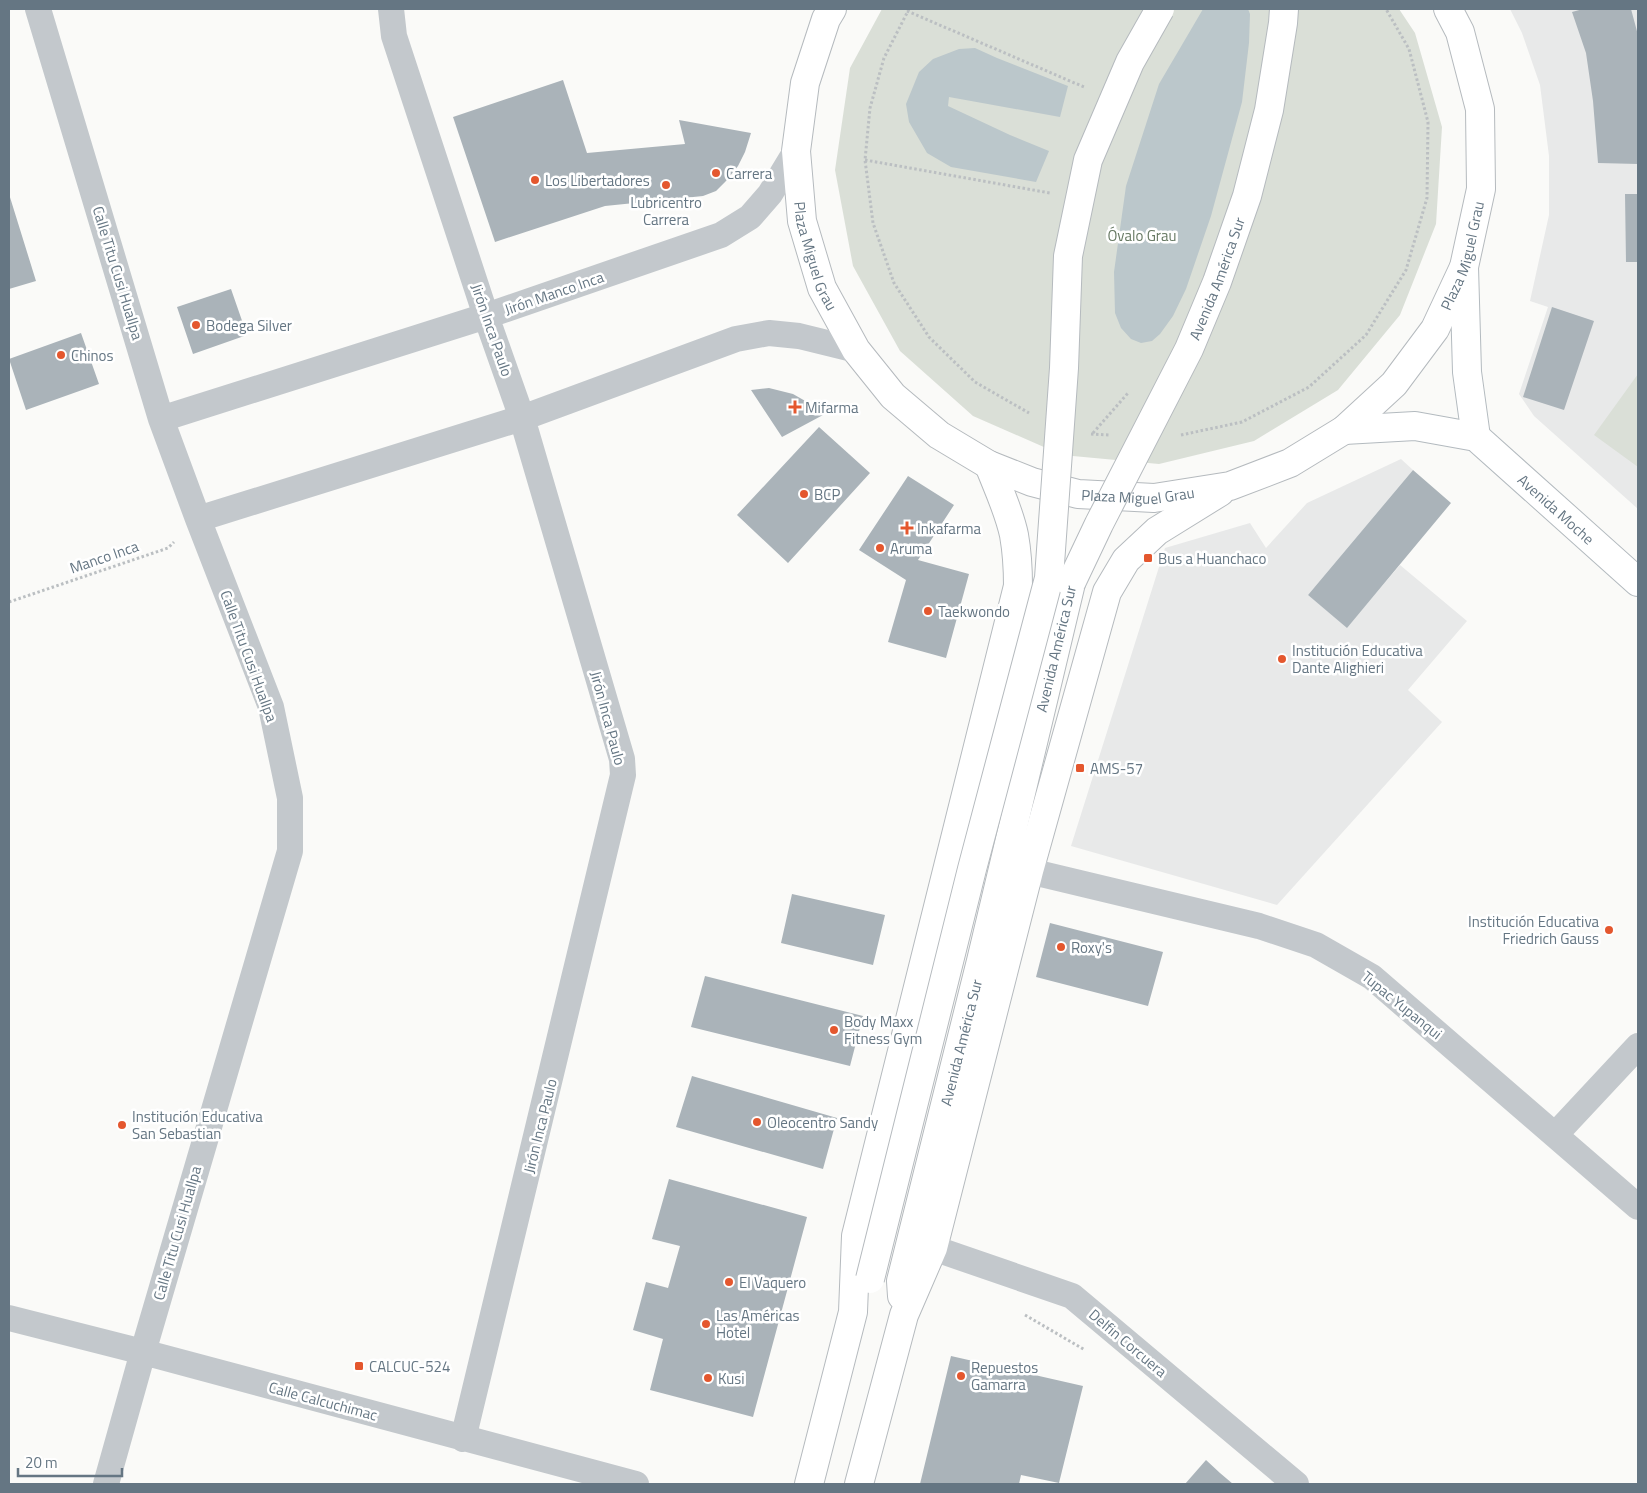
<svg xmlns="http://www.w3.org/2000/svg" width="1647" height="1493" viewBox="0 0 1647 1493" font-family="'Titillium Web',sans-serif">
	<rect width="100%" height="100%" fill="#fafaf8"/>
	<path fill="#e8e9e9" d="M1510,9h128v500l-104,-93 -15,-22 29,-87 -18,-6 19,-86v-59l-9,-71 -18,-52z
		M1401,459l12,11 -105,125 39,32 53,-62 67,56 -59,69 34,32 -165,183 -206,-59 94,-298 85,-25 16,25 41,-45z"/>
	<path fill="#dadfd7" d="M882,9h517l16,24 27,94 -6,97 -36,91 -62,75 -84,51 -95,23 -97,-9 -89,-39 -73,-65 -47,-85 -18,-96 15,-102z
		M1638,374v93l-44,-32z"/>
	<path fill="#bbc7cb" d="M1203,9h45l2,5 -1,29 -7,59 -31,114 -25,73 -13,27 -13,18 -8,7 -11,2 -10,-4 -10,-11 -6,-15 -1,-41 12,-86 33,-102z
		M975,48l22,10 71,28 -8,31 -111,-20 -1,9 62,29 39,16 -13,31 -85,-15 -24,-14 -18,-31 -3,-18 13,-32 14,-13 26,-10z"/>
	<path fill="#aab3b9" d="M1583,9h48l7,26v129l-40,-1 -5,-62 -7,-48 -14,-41z
		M563,80l24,73 98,-9 -6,-24 72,13 -6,19 -7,14 -12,15 -10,10 -13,5 -98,10 -110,36 -42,-125z
		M9,194l27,87 -27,8z
		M1625,194h13v68h-12z
		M231,289l16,46 -54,19 -16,-47z
		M1552,307l42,14 -30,89 -41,-13z
		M81,333l18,51 -73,26 -17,-51z
		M769,388l24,6 14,8 16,13 -41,22 -31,-47z
		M819,427l51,46 -82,90 -51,-48z
		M1413,470l38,33 -104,125 -39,-33z
		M908,476l46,29 -36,55 51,14 -23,84 -58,-16 18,-62 -47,-30z
		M792,894l93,21 -12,50 -92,-22z
		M1050,923l113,29 -15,54 -112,-29z
		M705,976l158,40 -13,50 -159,-39z
		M692,1076l145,42 -14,51 -147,-42z
		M669,1179l138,38 -54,200 -103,-27 13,-51 -30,-9 13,-48 22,6 12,-42 -28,-7z
		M951,1356l132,30 -24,97 -38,-8 -2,9h-99z
		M1206,1460l14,13 13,11h-48z"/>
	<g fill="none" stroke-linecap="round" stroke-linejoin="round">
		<g stroke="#b3babf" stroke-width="30">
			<g id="secondary">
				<path d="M1464,267l3,105 9,65"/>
				<path id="s1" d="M1344,430l71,-4 61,11 162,145"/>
			</g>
		</g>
		<g stroke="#b5babe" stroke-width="30">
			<g id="primary">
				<path id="s2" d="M832,9l-6,10 -21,64 -9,68 6,70 20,67 34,62 37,46 46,39 50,30 43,17 46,12 76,4 76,-12 60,-23 54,-33 50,-46 41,-55 29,-62 17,-78 -1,-80 -20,-77 -12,-23"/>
				<path id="s3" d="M902,1296l-1,-15 80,-320 90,-378"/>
				<path d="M809,1484l44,-172 3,-76 162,-650c0,-17 -1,-34 -4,-51 -5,-24 -16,-47 -25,-70"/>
				<path d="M859,1484l45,-169 29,-67 96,-377 78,-279 19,-32 31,-29 63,-39"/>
			</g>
		</g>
		<path stroke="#bbbfc2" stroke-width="3" stroke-dasharray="2.5 2.5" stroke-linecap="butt" d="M909,9l-25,49 -14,50 -5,52 8,63 21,60 35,54 46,45 54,31
			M907,11l177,76
			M865,160l185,33
			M1093,433l35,-40
			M1091,434l19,1
			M1181,435l61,-13 67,-35 57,-52 40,-65 21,-72 1,-76 -19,-73 -23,-40
			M9,602l159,-54 6,-6
			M1025,1315l60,35"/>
		<path stroke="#c3c8cc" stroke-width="26" d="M38,9l123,410 37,100 73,188 19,91v53l-147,501 -37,132
			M391,9l3,27 92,280 36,102 100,341 1,16 -160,664
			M161,419l325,-103 235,-81 29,-18 20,-23 26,-43
			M198,519l324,-101 214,-79 33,-6 30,3 57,14
			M1029,871l230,55 57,19 56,32 266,230
			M1555,1135l83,-89
			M933,1248l139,48 224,188
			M9,1318l134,34 493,132"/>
		<use href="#secondary" stroke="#fff" stroke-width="28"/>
		<use href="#primary" stroke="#fff" stroke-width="28"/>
		<g stroke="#b5babe" stroke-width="30" stroke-linecap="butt">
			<g id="primary-bridge">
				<path id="s4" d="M1071,583l28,-59 90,-175 28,-67 30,-86 22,-86 14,-87 1,-14"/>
				<path d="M870,1279l102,-410 77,-291 15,-210 4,-112 20,-96 42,-98 30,-53"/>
			</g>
		</g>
		<use href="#primary-bridge" stroke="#fff" stroke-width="28"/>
	</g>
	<g fill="#e4572e" stroke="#fff" stroke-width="2">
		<circle cx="716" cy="173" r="5"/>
		<circle cx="535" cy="180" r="5"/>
		<circle cx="666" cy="185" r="5"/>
		<circle cx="196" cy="325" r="5"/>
		<circle cx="61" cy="355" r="5"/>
		<path d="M792.5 399.5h5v5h5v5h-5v5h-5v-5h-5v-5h5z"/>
		<circle cx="804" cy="494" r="5"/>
		<path d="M904.5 520.5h5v5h5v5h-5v5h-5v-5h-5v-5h5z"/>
		<circle cx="880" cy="548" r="5"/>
		<rect x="1143" y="553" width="10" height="10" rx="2.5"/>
		<circle cx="928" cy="611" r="5"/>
		<circle cx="1282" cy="659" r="5"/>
		<rect x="1075" y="763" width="10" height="10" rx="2.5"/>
		<circle cx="1609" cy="930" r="5"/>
		<circle cx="1061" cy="947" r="5"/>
		<circle cx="834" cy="1030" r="5"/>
		<circle cx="757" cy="1122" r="5"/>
		<circle cx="122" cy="1125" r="5"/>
		<circle cx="729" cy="1282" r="5"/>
		<circle cx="706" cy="1324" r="5"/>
		<rect x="354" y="1361" width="10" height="10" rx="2.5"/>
		<circle cx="961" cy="1376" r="5"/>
		<circle cx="708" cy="1378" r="5"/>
	</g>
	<g text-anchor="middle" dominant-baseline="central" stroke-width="5" stroke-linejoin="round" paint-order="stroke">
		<g font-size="15" fill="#657683" stroke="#fff" text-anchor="start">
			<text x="726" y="173">Carrera</text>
			<text x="545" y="180">Los Libertadores</text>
			<text x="666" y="202" text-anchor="middle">Lubricentro<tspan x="666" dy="17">Carrera</tspan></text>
			<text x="206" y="325">Bodega Silver</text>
			<text x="71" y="355">Chinos</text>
			<text x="805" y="407">Mifarma</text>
			<text x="814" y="494">BCP</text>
			<text x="917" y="528">Inkafarma</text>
			<text x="890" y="548">Aruma</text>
			<text x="1158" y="558">Bus a Huanchaco</text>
			<text x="938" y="611">Taekwondo</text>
			<text x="1292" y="650">Institución Educativa<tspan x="1292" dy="17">Dante Alighieri</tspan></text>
			<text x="1090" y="768">AMS-57</text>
			<text x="1599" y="921" text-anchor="end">Institución Educativa<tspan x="1599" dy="17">Friedrich Gauss</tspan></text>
			<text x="1071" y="947">Roxy's</text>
			<text x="844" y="1021">Body Maxx<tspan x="844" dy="17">Fitness Gym</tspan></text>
			<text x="132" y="1116">Institución Educativa<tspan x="132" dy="17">San Sebastian</tspan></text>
			<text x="767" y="1122">Oleocentro Sandy</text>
			<text x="739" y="1282">El Vaquero</text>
			<text x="716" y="1315">Las Américas<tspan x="716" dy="17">Hotel</tspan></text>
			<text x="369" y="1366">CALCUC-524</text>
			<text x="971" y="1367">Repuestos<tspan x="971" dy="17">Gamarra</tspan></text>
			<text x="718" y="1378">Kusi</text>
		</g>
		<g font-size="15" fill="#687a64" stroke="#fff">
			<text x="1142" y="235">Óvalo Grau</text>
		</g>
		<g font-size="15" fill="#657683" stroke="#fff">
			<text stroke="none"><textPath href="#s2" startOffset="255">Plaza Miguel Grau</textPath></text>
			<text stroke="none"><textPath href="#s2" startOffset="1126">Plaza Miguel Grau</textPath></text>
			<text transform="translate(118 273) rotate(73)">Calle Titu Cusi Huallpa</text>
			<text stroke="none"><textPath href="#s4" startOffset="338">Avenida América Sur</textPath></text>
			<text transform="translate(554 293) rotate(-19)">Jirón Manco Inca</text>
			<text transform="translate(492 330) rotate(71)">Jirón Inca Paulo</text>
			<text stroke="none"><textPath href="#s2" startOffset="690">Plaza Miguel Grau</textPath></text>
			<text stroke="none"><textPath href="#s1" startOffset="241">Avenida Moche</textPath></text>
			<text transform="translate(104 557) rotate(-19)">Manco Inca</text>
			<text stroke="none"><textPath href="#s3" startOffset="666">Avenida América Sur</textPath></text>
			<text transform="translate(249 656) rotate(70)">Calle Titu Cusi Huallpa</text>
			<text transform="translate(608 718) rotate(75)">Jirón Inca Paulo</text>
			<text transform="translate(1402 1005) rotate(39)">Tupac Yupanqui</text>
			<text stroke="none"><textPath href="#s3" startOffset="261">Avenida América Sur</textPath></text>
			<text transform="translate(540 1126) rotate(-76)">Jirón Inca Paulo</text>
			<text transform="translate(177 1233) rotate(-74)">Calle Titu Cusi Huallpa</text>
			<text transform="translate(1128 1343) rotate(40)">Delfin Corcuera</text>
			<text transform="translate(323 1401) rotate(15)">Calle Calcuchimac</text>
		</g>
	</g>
	<rect width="1647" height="1493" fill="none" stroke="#657683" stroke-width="20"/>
	<path d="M18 1468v8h104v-8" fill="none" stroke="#657683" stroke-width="2.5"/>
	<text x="25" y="1468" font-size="15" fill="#657683" stroke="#ffffff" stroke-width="4" paint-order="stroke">20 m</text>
</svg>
